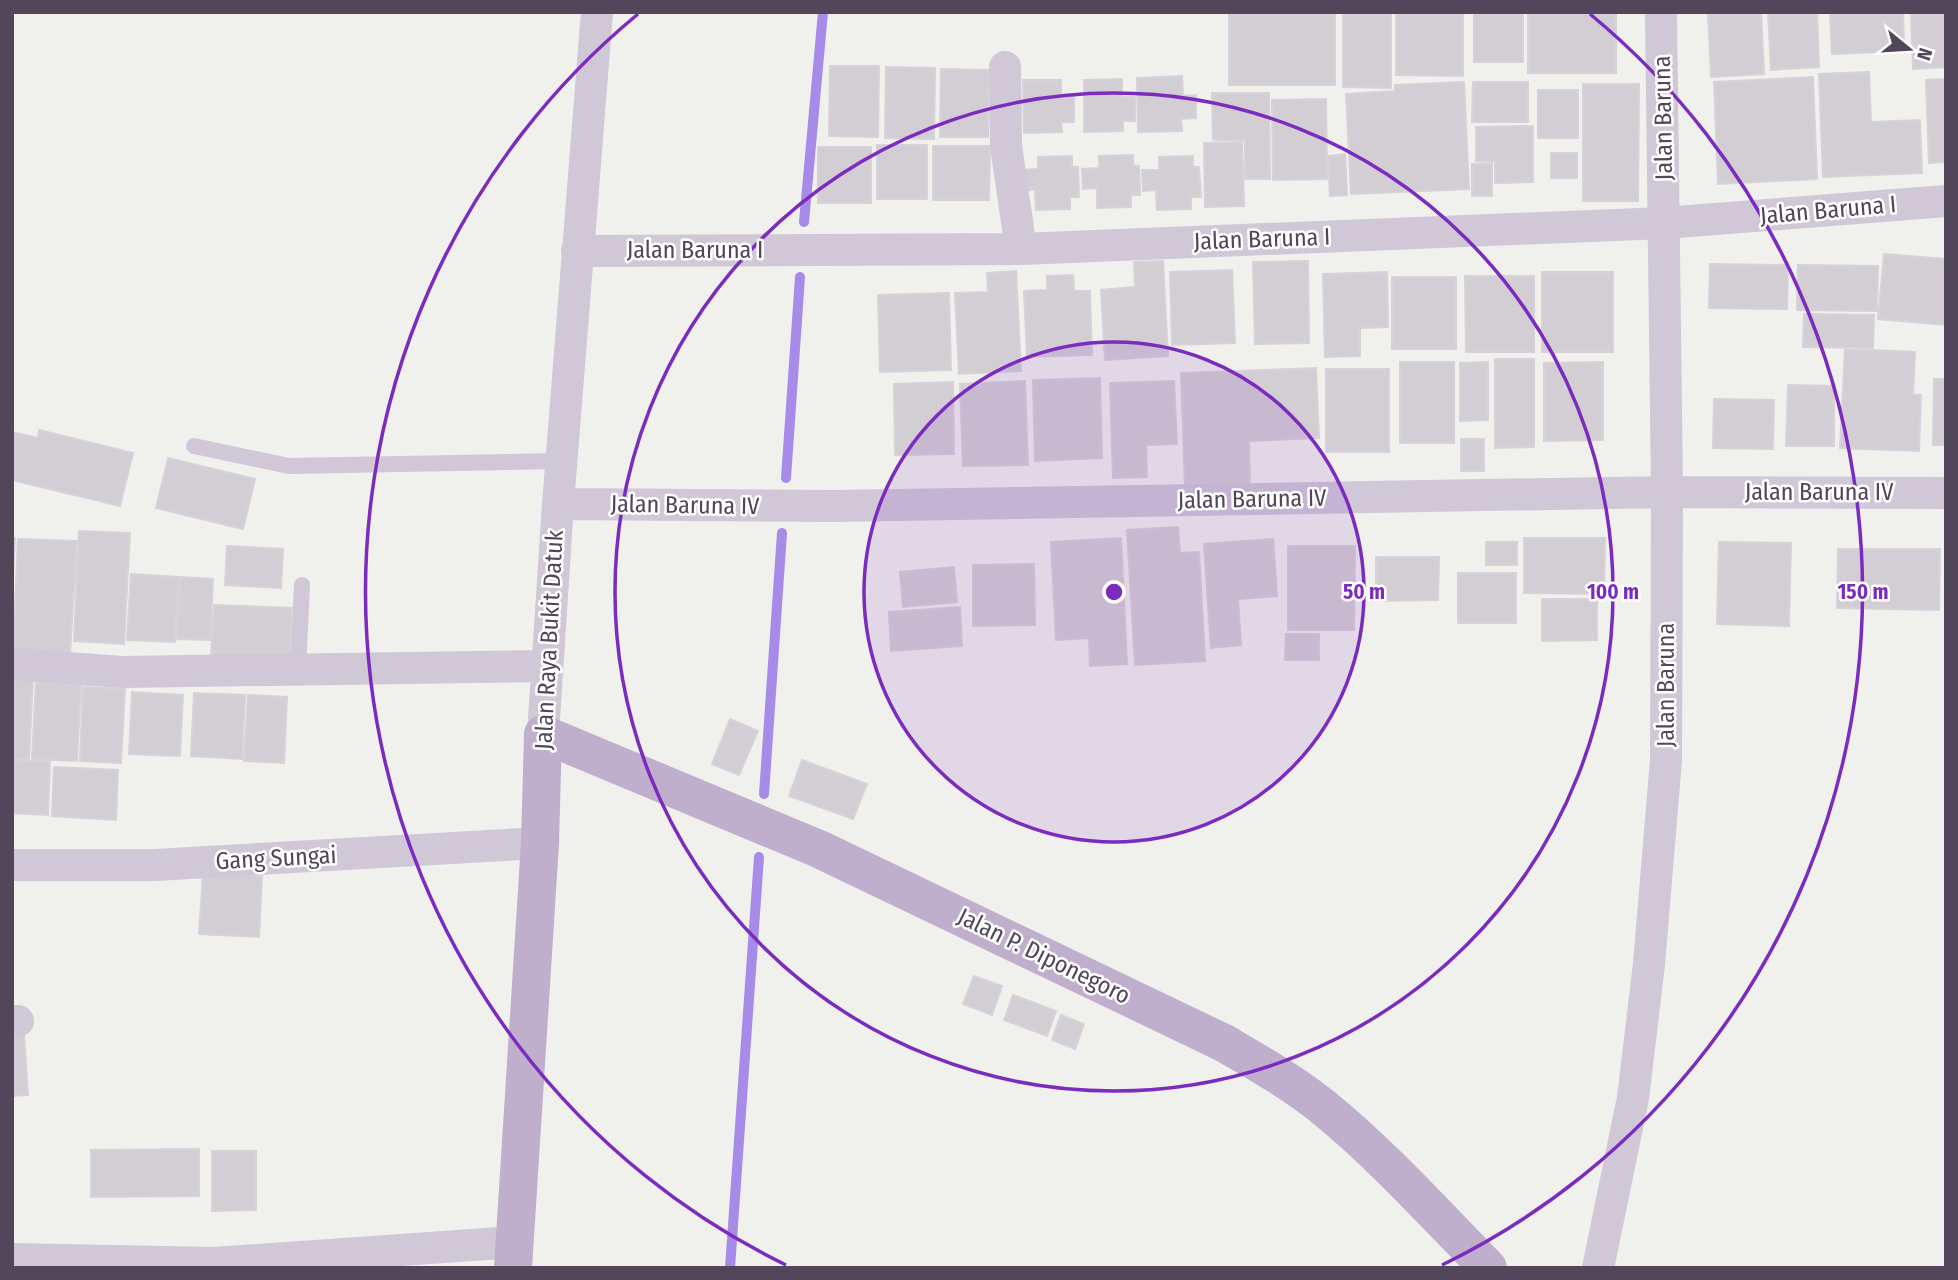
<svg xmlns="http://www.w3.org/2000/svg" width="1958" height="1280" viewBox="0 0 1958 1280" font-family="'Fira Sans Condensed',sans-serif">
	<rect width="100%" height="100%" fill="#f0f0ed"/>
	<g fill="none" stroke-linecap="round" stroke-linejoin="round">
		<path stroke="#a78be8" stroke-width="10" d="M804,222l19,-210
			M786,478l14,-201
			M764,794l18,-261
			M730,1268l29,-411"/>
	</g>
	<path fill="#d3cdd4" stroke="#d7d1d9" stroke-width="2" d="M1229,12h106v73h-106z
		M1343,12h48v76l-48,-1z
		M1396,12h67v64l-67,-1z
		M1474,12h49v50h-49z
		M1528,12h88v61h-88z
		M1708,12h53l3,62 -53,3z
		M1768,12h49l2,55 -48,3z
		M1830,12h73l1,39 -72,3z
		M1911,12h35v55l-33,2z
		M830,66h49l-1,71 -49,-1z
		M886,67l49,1 -1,71 -49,-1z
		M941,69l48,1 -1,67h-48z
		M1869,72l2,50 49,-2 2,53 -99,4 -4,-103z
		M1182,76l1,20 13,-1v23l-15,1 1,12 -44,1 -1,-54z
		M1813,77l4,102 -99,5 -4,-102z
		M1122,79v18h13v24h-12v10l-39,1v-52z
		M1946,79v83l-17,1 -3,-83z
		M1023,80h38v18l13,-1v25h-13l1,10 -38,1z
		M1464,82l5,107 -118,5 -5,-100 49,-3v-6z
		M1473,82h55v40h-56z
		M1583,84h56l-1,117h-55z
		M1538,90h40v48h-40z
		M1212,93h57l1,86h-25v-39h-32z
		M1326,99l1,80 -54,1 -1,-80z
		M1533,126v56l-38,1v-22h-19v-34z
		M1242,142l2,64 -39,1 -1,-64z
		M877,145h50v54h-50z
		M933,146h57l-1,54h-56z
		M818,147h53v56h-53z
		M1551,153h26v25h-26z
		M1345,154l2,41 -17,1 -2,-40z
		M1133,155v10l6,1 1,29h-9v12l-34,1v-20l-14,1 -1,-20 17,-1v-12z
		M1072,156v11h6l1,30h-9v12l-34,1 -1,-20h-13l-1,-20 17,-1v-12z
		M1193,156v11h6l2,30h-10v12l-34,1 -1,-20 -13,1 -1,-21h17v-13z
		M1492,163v33h-20v-32z
		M1884,254l62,5v66l-68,-6z
		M1163,261l5,95 -63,4 -4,-70 34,-3 -1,-25z
		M1308,261l1,82 -54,1 -2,-82z
		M1710,264l78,1 -1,44 -78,-1z
		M1798,265l80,1 -1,45 -80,-1z
		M1232,270l3,73 -63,2 -2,-73z
		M1016,271l5,100 -62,3 -4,-81 33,-1 -1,-19z
		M1387,272l1,55 -28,1v28l-35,1 -2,-83z
		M1542,272h71v80h-71z
		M1073,275l1,16h16l2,64 -65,2 -3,-66 23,-1v-14z
		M1465,276h69v76h-68z
		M1392,277h64v72h-64z
		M949,293l2,77 -71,2 -2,-77z
		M1804,314l70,1 -1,33 -70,-1z
		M1845,349l70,3 -2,43h8l-2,56 -79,-3z
		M1495,359h39v88l-39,1z
		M1400,362h54v81h-54z
		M1488,362v58l-28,1v-58z
		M1603,362v78l-59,1v-78z
		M1316,368l3,70 -70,3 1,44 -65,3 -4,-115z
		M1326,369h63v83h-63z
		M1100,378l2,80 -67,3 -2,-81z
		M1934,379h12v66h-13z
		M1025,381l3,84 -65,1 -3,-82z
		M1174,381l3,63 -31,1 1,32 -34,1 -3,-95z
		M953,382l1,72 -59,1 -1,-71z
		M1788,385l46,1v60h-48z
		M1714,399l60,1 -1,49 -60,-1z
		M39,430l94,23 -13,53 -108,-26v-48l26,6z
		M1461,439h23v32h-23z
		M168,458l87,21 -12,50 -87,-21z
		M1178,527l2,26 19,-1 6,109 -70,4 -8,-135z
		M79,531l51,2 -6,111 -50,-3z
		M12,538h3l-3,53z
		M1121,538l6,126 -37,2 -1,-28 -33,2 -5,-98z
		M1524,538h81l-1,56 -80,-1z
		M18,539l59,2 -7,112 -57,-2z
		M1273,539l4,57 -39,3 3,46 -30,3 -7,-104z
		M1486,542h31v23h-31z
		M1719,542l72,1 -2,83 -72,-2z
		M227,546l56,3 -2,39 -56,-3z
		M1288,546h67l-1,84h-66z
		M1838,549h102l-1,61 -102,-2z
		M1376,557h63l-1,43 -62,1z
		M1034,564l1,61 -62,1v-61z
		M954,567l3,35 -54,5 -3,-35z
		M1458,573h58v50h-58z
		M131,574l47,3 -3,65 -48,-2z
		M180,577l33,2 -3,61 -33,-1z
		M1542,599h55v41l-55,1z
		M214,605l78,3 -2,52 -79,-4z
		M960,607l2,39 -71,5 -2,-39z
		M1286,634h33v26h-34z
		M12,677l21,1 -4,81 -17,-1z
		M36,682l45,3 -4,76 -45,-2z
		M83,687l42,2 -4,74 -41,-2z
		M132,692l51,3 -3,61 -51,-2z
		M194,693l51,2 -3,64 -51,-3z
		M248,695l39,2 -3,66 -40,-2z
		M730,719l28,12 -19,44 -27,-11z
		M12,760l38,2 -2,53 -36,-2z
		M802,760l65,24 -14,35 -64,-23z
		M54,767l64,3 -2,50 -64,-4z
		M203,873l59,3 -3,61 -60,-3z
		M974,976l28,10 -10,29 -29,-11z
		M1013,995l43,16 -9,25 -43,-16z
		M1061,1015l23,9 -9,25 -23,-9z
		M24,1034l4,61 -16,1v-61z
		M199,1149v47l-108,1v-47z
		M212,1151h44v59l-44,1z"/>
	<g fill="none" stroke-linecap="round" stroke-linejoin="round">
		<path stroke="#d0c7d7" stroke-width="16" d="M194,446l95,20 272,-5
			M298,671l4,-86"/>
		<path stroke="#d0c7d7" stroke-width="32" d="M1005,67l1,79 15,103
			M577,251l444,-2 643,-26 282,-22
			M558,504l276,2 833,-14 279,1
			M12,664l110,8 424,-6
			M543,734l15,-230 39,-492
			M12,865h143l385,-22
			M12,1021h6
			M12,1259l202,4 301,-21
			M1598,1268l35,-170 16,-134 17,-204 1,-268 -6,-480"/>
		<path stroke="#bfaecc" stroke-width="38" d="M513,1268l27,-425 3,-109 276,115 405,194c34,20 68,39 99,64 59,48 111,106 165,161"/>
	</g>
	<circle cx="1114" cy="592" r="250" fill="#7b2cbf" fill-opacity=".12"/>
	<g fill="none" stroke="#7b2cbf" stroke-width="3.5">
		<circle cx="1114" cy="592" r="250"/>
		<circle cx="1114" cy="592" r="499"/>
		<path d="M786 1265A749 749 0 0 1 638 14M1590 14A749 749 0 0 1 1442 1265"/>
	</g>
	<g text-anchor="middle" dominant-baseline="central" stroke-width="5" stroke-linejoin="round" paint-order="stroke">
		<g font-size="24" fill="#51465a" stroke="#fff">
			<text transform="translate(1663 118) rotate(-91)">Jalan Baruna</text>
			<text transform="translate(1828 210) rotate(-5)">Jalan Baruna I</text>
			<text transform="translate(1262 239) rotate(-2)">Jalan Baruna I</text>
			<text x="695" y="250">Jalan Baruna I</text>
			<text x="1819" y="492">Jalan Baruna IV</text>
			<text transform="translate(1252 499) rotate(-1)">Jalan Baruna IV</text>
			<text transform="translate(685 505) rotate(1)">Jalan Baruna IV</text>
			<text transform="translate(549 640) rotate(-87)">Jalan Raya Bukit Datuk</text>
			<text transform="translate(1666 685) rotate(-90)">Jalan Baruna</text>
			<text transform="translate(276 858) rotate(-3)">Gang Sungai</text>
			<text transform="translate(1044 956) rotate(26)">Jalan P. Diponegoro</text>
		</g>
	</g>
	<circle cx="1114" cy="592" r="10" fill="#7b2cbf" stroke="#fff" stroke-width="3.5"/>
	<g font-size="21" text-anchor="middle" font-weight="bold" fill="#7b2cbf" stroke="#fff" stroke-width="5" stroke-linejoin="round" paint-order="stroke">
		<text x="1364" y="599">50 m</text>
		<text x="1613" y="599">100 m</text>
		<text x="1863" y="599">150 m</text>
	</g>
	<rect width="1958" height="1280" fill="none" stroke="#51465a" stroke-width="28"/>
	<g transform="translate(1909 49) rotate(108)" stroke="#ffffff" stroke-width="5" paint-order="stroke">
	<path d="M0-5L12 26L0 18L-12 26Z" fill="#51465a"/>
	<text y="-10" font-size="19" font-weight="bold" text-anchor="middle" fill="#51465a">N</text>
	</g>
</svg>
